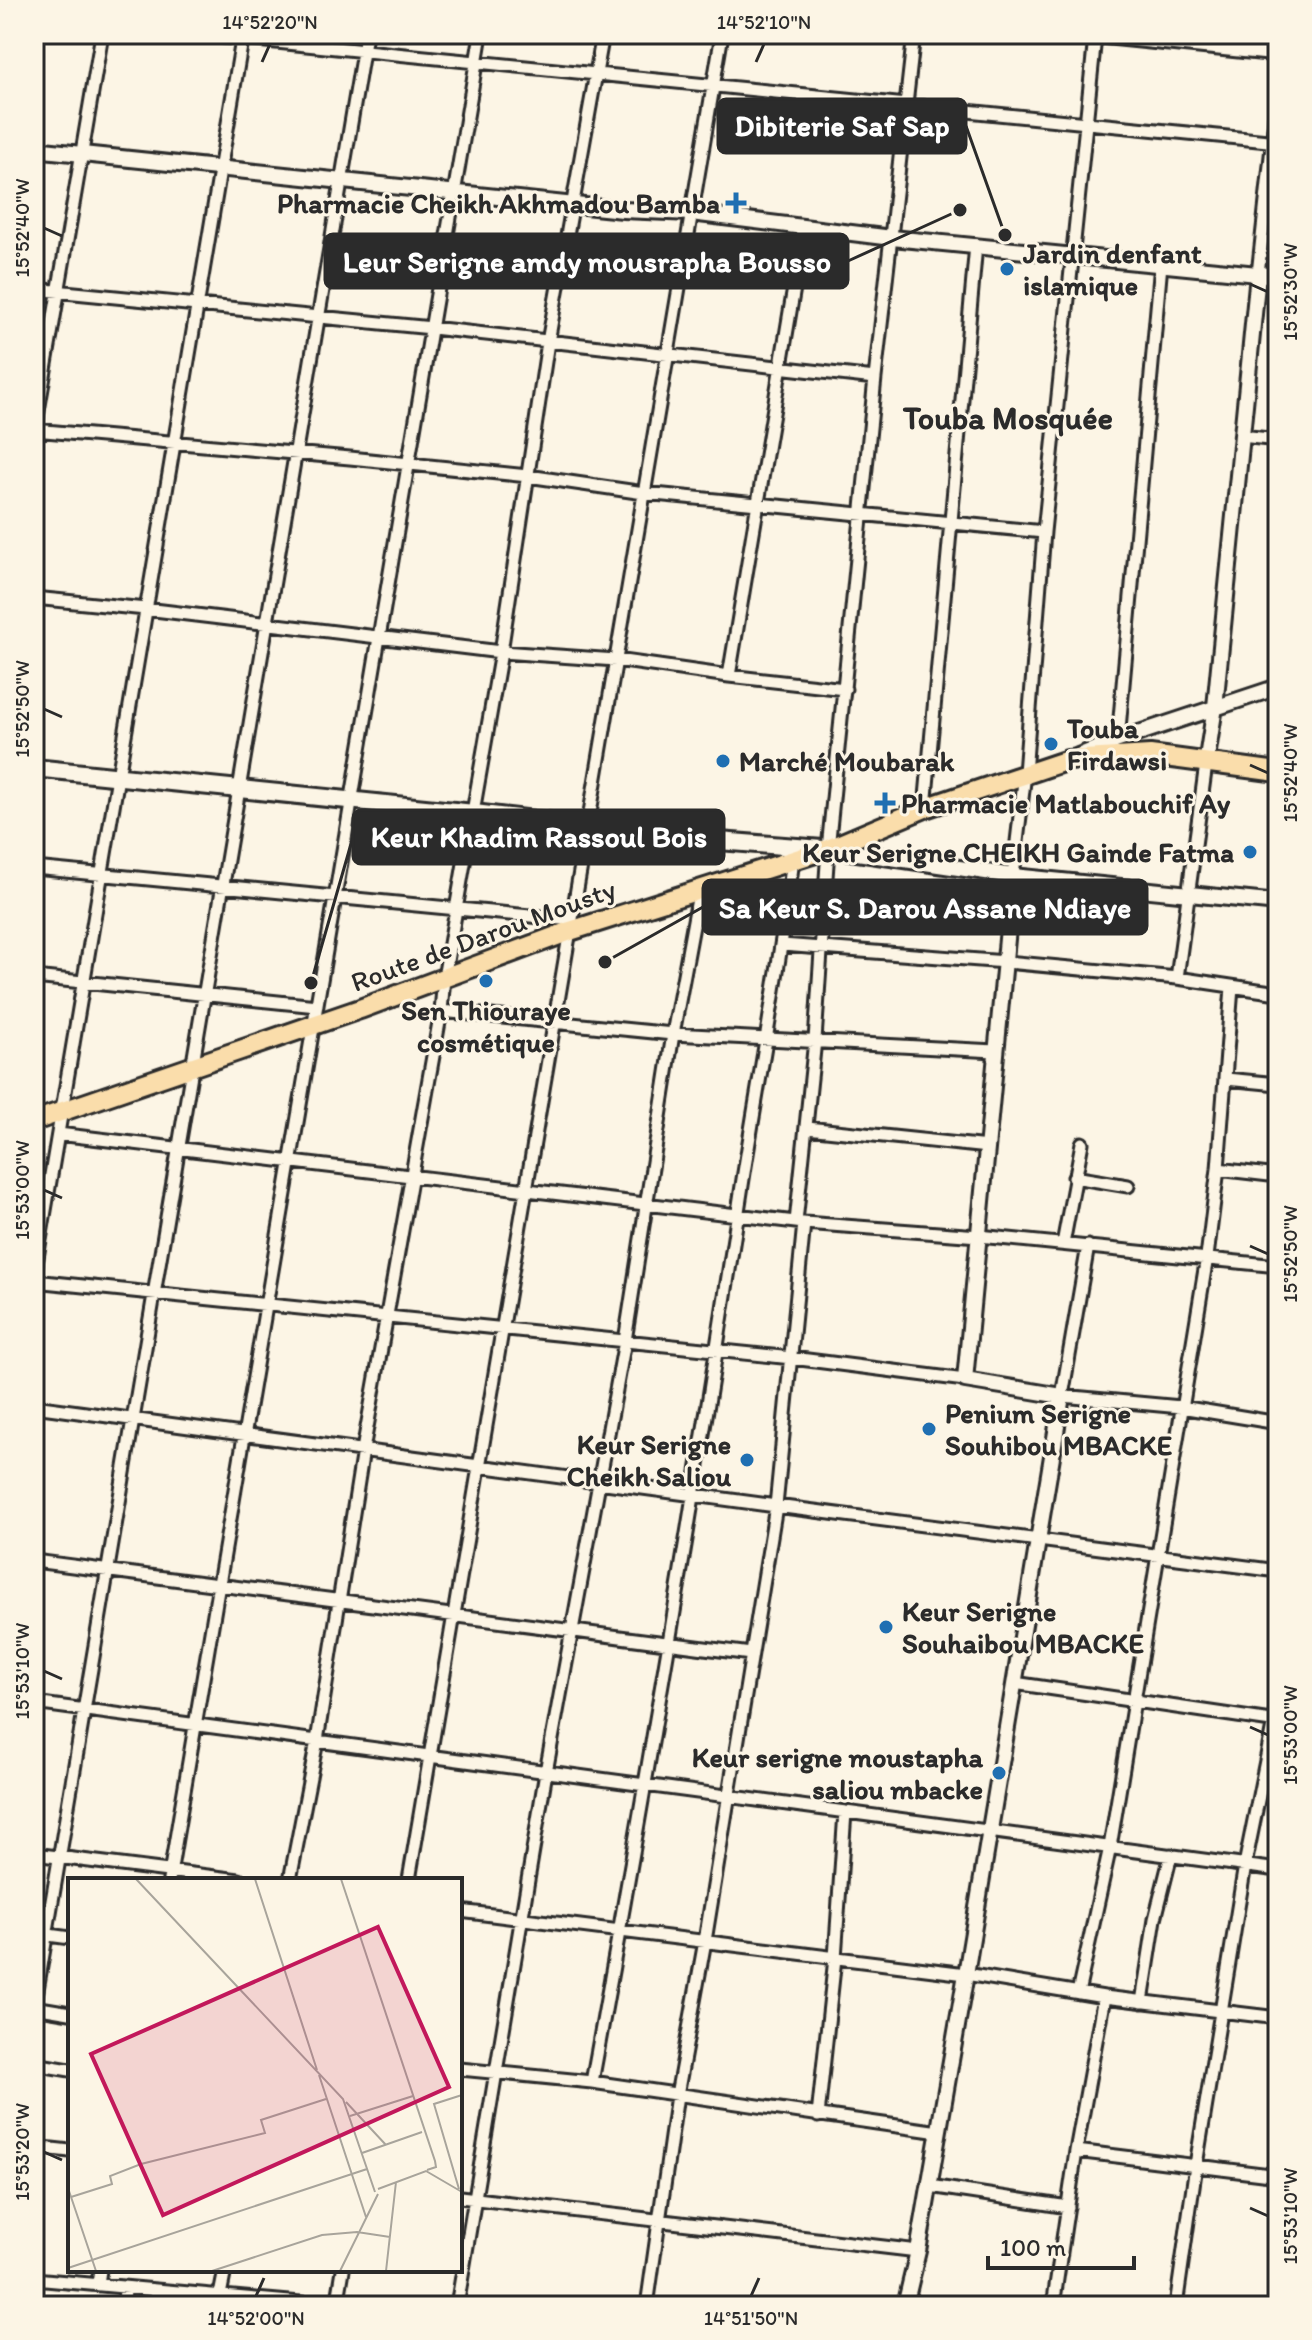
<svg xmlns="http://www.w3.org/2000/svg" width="1312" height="2340" viewBox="0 0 1312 2340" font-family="Itim,sans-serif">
	<rect width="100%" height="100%" fill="#fcf5e5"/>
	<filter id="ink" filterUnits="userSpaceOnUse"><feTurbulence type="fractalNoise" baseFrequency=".0125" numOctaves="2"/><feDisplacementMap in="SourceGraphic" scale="16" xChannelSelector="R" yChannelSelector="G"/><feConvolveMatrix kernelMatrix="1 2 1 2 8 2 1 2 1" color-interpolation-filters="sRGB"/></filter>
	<g filter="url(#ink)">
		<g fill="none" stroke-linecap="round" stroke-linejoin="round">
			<g stroke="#2b2b2b" stroke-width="17">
				<path id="minor" d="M195,34l1083,108
					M1070,34l208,21
					M1258,274l20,-182
					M34,289l398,39 443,50
					M34,430l316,28 178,18 116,17 400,39
					M34,435l68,-401
					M1241,436l37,4
					M34,598l112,11 355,43 115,8 113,16 116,13
					M729,676l75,-448
					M1118,740l43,-476
					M925,808l51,-563
					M34,868l538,52
					M1013,876l12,-103 19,-241 51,-495
					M782,945l224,17 171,16 101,15
					M34,977l283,29
					M1177,978l29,-214
					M441,1011l232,23 322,17
					M1226,1079l52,5
					M807,1128l181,19
					M58,1134l746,89 175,13 299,30
					M1218,1169l60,7
					M1074,1177l54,9
					M796,1222l19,-182 13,-191 47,-471 39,-344
					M1063,1244l19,-101
					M1088,1246l-26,150 119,11 97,16
					M34,1276l209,-1242
					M34,1281l758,77 173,22
					M34,1406l742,100 502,65
					M34,1561l717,93
					M1014,1683l264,39
					M34,1703l1244,167
					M34,1854l205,26
					M169,1880l312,-1846
					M290,1880l27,-139 46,-291 78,-439 3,-33 57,-326 47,-310 55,-308
					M409,1880l313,-1846
					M460,1911l506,63 138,23 174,21
					M34,1933l36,5
					M1078,1993l32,-146 97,-590 11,-88 14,-182
					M1142,2002l13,-83 16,-64
					M34,2007l36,6
					M34,2008l332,-1974
					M34,2064l36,6
					M460,2069l132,13 347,50
					M592,2082c55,-300 105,-601 151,-903 17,-107 37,-213 50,-320
					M818,2116l17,-158 10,-146
					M34,2147l36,4
					M1076,2151l202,25
					M930,2186l138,21
					M460,2197l458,54
					M34,2279l301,27
					M98,2284l2,-14
					M220,2295l5,-25
					M124,2306l1,-18
					M337,2306l6,-36
					M457,2306l89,-534 79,-431 48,-307 27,-146
					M647,2306l30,-211 28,-154 71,-435 28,-283
					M1053,2306l23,-155 28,-154
					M1176,2306l20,-141 49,-300 33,-164"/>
			</g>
			<g stroke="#2b2b2b" stroke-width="20">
				<path id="tertiary" d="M34,149l589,61 68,3 201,25 386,38
					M1078,756l40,-16 160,-53
					M1206,764l9,-57 43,-433
					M830,849l183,27 265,27
					M905,2306l13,-55 48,-277 96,-578 -97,-16 48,-504"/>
			</g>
			<g stroke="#2b2b2b" stroke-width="22">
				<path id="secondary" d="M34,768l440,45 232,27 117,9"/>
			</g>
			<g stroke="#2b2b2b" stroke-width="24">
				<path id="primary" d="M34,1121l326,-112 210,-78 258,-82 97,-41 143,-48 82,-5 128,17"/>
			</g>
			<use href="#minor" stroke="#fcf5e5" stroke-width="11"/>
			<use href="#tertiary" stroke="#fcf5e5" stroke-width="14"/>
			<use href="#secondary" stroke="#fcf5e5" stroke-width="16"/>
			<use href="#primary" stroke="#faddab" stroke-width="18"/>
		</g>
	</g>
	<path fill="none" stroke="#2b2b2b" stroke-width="3" d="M262,62l8,-18M756,62l8,-18M44,228l18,8M1250,284l18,8M44,709l18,8M1250,765l18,8M44,1190l18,8M1250,1246l18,8M44,1671l18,8M1250,1727l18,8M44,2152l18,8M1250,2208l18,8M256,2296l8,-18M751,2296l8,-18"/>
	<g fill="#1f6fb2" stroke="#fcf5e5" stroke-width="3">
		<path d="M732 191h8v8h8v8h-8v8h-8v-8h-8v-8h8z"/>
		<circle cx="1007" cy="269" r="8"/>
		<circle cx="1051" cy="744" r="8"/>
		<circle cx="723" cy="761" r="8"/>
		<path d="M881 791h8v8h8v8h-8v8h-8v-8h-8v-8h8z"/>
		<circle cx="1250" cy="852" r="8"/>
		<circle cx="486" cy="981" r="8"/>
		<circle cx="929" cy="1429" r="8"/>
		<circle cx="747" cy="1460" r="8"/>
		<circle cx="886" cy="1627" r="8"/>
		<circle cx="999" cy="1773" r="8"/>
	</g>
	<g text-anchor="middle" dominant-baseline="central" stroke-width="6" stroke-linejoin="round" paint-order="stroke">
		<g font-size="28" font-weight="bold" fill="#2b2b2b" stroke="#fcf5e5" text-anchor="start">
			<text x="720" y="203" text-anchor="end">Pharmacie Cheikh Akhmadou Bamba</text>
			<text x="1023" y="253">Jardin denfant<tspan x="1023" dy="32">islamique</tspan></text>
			<text x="1067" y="728">Touba<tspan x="1067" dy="32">Firdawsi</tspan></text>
			<text x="739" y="761">Marché Moubarak</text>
			<text x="901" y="803">Pharmacie Matlabouchif Ay</text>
			<text x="1234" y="852" text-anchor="end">Keur Serigne CHEIKH Gainde Fatma</text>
			<text x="486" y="1010" text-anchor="middle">Sen Thiouraye<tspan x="486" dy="32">cosmétique</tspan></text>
			<text x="945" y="1413">Penium Serigne<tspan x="945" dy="32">Souhibou MBACKE</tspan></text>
			<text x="731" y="1444" text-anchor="end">Keur Serigne<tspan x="731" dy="32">Cheikh Saliou</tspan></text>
			<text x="902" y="1611">Keur Serigne<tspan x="902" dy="32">Souhaibou MBACKE</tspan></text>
			<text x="983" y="1757" text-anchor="end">Keur serigne moustapha<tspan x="983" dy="32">saliou mbacke</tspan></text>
		</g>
		<g font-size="28" fill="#2b2b2b" stroke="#fcf5e5">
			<text transform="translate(483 935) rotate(-20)">Route de Darou Mousty</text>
		</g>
		<g font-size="32" font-weight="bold" fill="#2b2b2b" stroke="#fcf5e5">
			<text x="1008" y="418">Touba Mosquée</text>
		</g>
	</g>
	<g transform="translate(68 1878)">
		<rect width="394" height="394" fill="#fcf5e5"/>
		<path fill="none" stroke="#a8a49b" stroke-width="2" d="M68,1l207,220 32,93M187,1l62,191M273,1l94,282 1,6 -9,3M251,197l47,142M278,224l40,43M282,238l63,-20M294,275l60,-21M0,310l28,83M310,311l48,-18 36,21M391,311l-25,-85 28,-9M3,319l41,-13 -2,-8 31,-12 124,-31 -4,-13 65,-21M0,390l299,-99M144,393l110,-36 35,-3 33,5M272,393l38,-77M318,393l10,-89"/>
		<path fill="#c2185b" fill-opacity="0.15" stroke="#c2185b" stroke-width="4" d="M310,49l71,160 -286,128 -72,-161z"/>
		<rect width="394" height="394" fill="none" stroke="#2b2b2b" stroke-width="4"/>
	</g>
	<path fill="none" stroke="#2b2b2b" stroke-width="3" d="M1005 235L966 126M960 210L848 261M311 983L353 837M605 962L703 907"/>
	<g fill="#2b2b2b" stroke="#fcf5e5" stroke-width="3">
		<circle cx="1005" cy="235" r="8"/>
		<circle cx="960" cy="210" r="8"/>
		<circle cx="311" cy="983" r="8"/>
		<circle cx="605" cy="962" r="8"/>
	</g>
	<g fill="#2b2b2b" stroke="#2b2b2b" stroke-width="3">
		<rect x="718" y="99" width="248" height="54" rx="8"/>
		<rect x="325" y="234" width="523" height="54" rx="8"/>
		<rect x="353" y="810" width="371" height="54" rx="8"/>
		<rect x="703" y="880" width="444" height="54" rx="8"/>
	</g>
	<g font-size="30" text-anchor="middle" font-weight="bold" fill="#fff">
		<text x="842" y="136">Dibiterie Saf Sap</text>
		<text x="587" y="272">Leur Serigne amdy mousrapha Bousso</text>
		<text x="539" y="847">Keur Khadim Rassoul Bois</text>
		<text x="925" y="918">Sa Keur S. Darou Assane Ndiaye</text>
	</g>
	<rect width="1312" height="2340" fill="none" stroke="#fcf5e5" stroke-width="88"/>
	<path d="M988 2256v12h146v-12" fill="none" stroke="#2b2b2b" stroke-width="4"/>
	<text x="1000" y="2256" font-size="24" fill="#2b2b2b" stroke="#fcf5e5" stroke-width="6" paint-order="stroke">100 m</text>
	<rect x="44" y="44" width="1224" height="2252" fill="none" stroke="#2b2b2b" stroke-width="3"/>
	<g font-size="20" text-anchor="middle" fill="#2b2b2b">
		<text x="270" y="29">14°52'20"N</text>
		<text x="764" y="29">14°52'10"N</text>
		<text transform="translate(22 228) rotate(-90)" y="7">15°52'40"W</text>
		<text transform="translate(1290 292) rotate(-90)" y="7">15°52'30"W</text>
		<text transform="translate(22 709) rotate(-90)" y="7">15°52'50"W</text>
		<text transform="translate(1290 773) rotate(-90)" y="7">15°52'40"W</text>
		<text transform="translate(22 1190) rotate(-90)" y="7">15°53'00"W</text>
		<text transform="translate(1290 1254) rotate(-90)" y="7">15°52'50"W</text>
		<text transform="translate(22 1671) rotate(-90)" y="7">15°53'10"W</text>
		<text transform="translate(1290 1735) rotate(-90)" y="7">15°53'00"W</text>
		<text transform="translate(22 2152) rotate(-90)" y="7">15°53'20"W</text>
		<text transform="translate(1290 2216) rotate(-90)" y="7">15°53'10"W</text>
		<text x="256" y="2325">14°52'00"N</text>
		<text x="751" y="2325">14°51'50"N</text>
	</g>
</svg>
